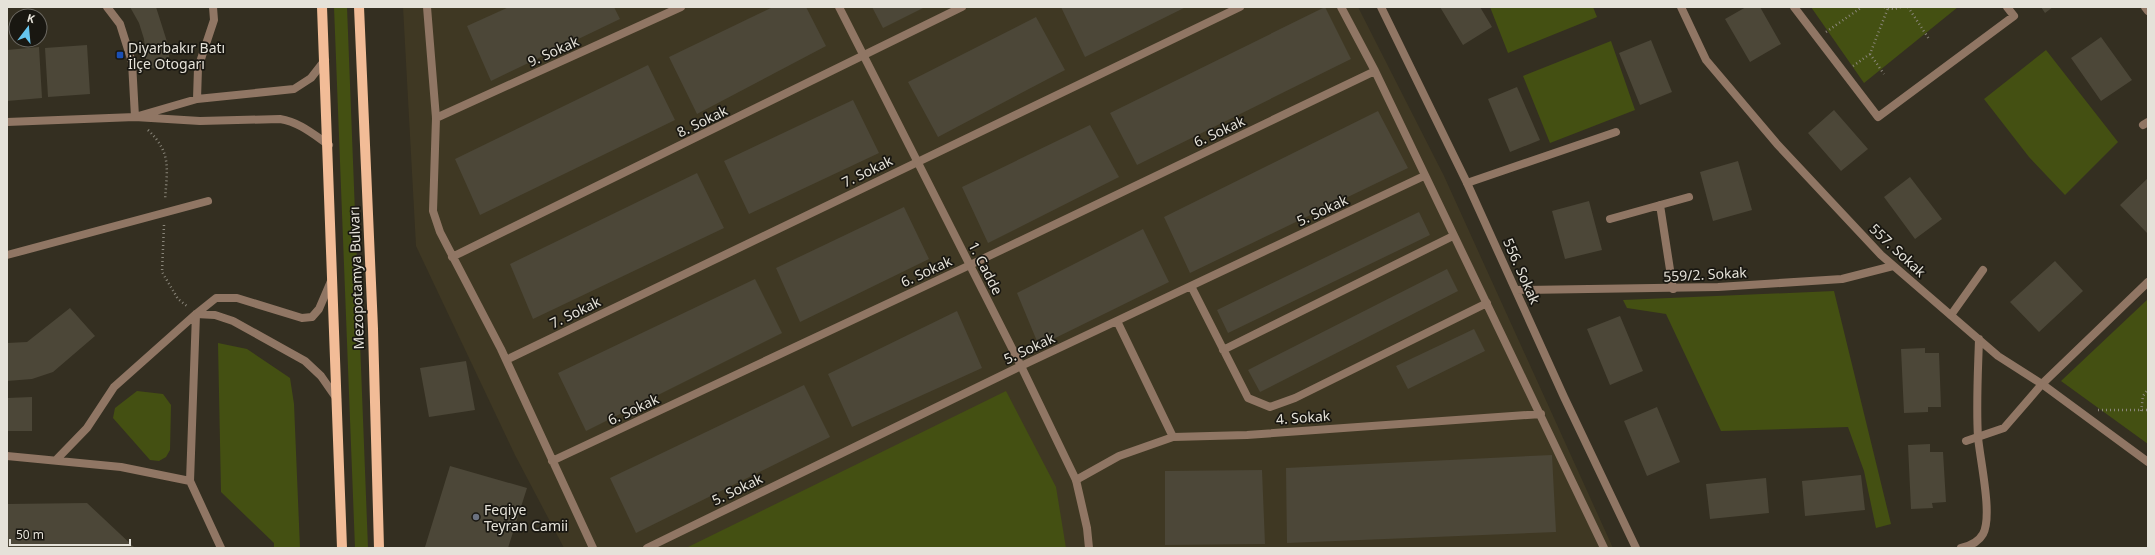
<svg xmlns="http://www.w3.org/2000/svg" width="2155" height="555" viewBox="0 0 2155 555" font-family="'Noto Sans',sans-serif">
	<rect width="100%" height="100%" fill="#342f21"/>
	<path fill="#3f3823" d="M403,7h955l86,169 169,372h-1049l-49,-93 -99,-209z"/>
	<path fill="#445012" d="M334,7h13l21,541h-13z
		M1490,7h103l4,10 -89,36z
		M1811,7h147l-94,76z
		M1611,41l24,69 -85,33 -27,-67z
		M2046,50l72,92 -53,53 -36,-38 -45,-58z
		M1834,291l57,233 -15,4 -12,-57 -16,-44 -127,4 -55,-117 -39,-6 -4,-8z
		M2148,299v145l-87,-63z
		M218,343l29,6 43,29 4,26 6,144h-26v-5l-53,-51z
		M137,391l26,3 8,11 -1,45 -4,7 -7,4 -9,-1 -37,-42 2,-10z
		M1006,391l50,96 10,61h-380z"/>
	<path fill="#4c4738" d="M130,7h26l13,41v21l-22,-1 -3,-29 -5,-16z
		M509,7h105l6,12 -129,62 -24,-55z
		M773,7h33l20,39 -129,68 -28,-57z
		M872,7h53l-42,21z
		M1061,7h125l-101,50z
		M1325,7l26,52 -214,106 -27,-52z
		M1440,7h40l12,20 -29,18z
		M1746,7h14l21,37 -31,18 -25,-43z
		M2041,7h12l-8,6z
		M1036,17l29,53 -127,67 -30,-55z
		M2101,37l31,43 -31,21 -30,-43z
		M1651,40l21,52 -32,13 -21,-52z
		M87,45l3,49 -42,3 -3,-49z
		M39,47l3,51 -35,3v-51z
		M648,65l27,55 -195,95 -25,-56z
		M1517,87l23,53 -30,12 -22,-53z
		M853,100l26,53 -130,61 -25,-53z
		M1834,110l34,39 -27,22 -33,-38z
		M1378,111l30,57 -218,105 -26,-56z
		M1090,125l29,52 -131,66 -26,-56z
		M1738,161l14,49 -39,11 -13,-49z
		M697,173l27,55 -191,91 -23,-55z
		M1910,177l32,42 -27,20 -31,-42z
		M2148,178v56l-28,-29z
		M1589,201l13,49 -37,9 -13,-48z
		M904,207l25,52 -129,63 -24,-54z
		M1419,212l11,23 -202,98 -11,-23z
		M1143,229l26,53 -130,64 -22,-53z
		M2055,261l28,30 -44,41 -29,-30z
		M1447,269l11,22 -198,101 -12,-22z
		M755,279l27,54 -196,98 -28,-58z
		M70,308l25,28 -42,36 -21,7 -25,2v-38l20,-1z
		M957,311l25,57 -130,59 -24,-53z
		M1620,316l23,55 -33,14 -23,-56z
		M1474,329l11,22 -77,38 -12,-23z
		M1925,348v5h14l2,54h-13v5l-24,1 -3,-64z
		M466,361l9,49 -46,7 -9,-49z
		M804,385l26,52 -194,96 -26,-55z
		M32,397v34h-25v-33z
		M1657,407l23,55 -33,14 -23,-55z
		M1930,444v8h13l3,50 -14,1 1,5 -22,1 -3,-64z
		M1552,455l4,77 -269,11 -1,-75z
		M450,466l77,22 -19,60 -83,-1z
		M1262,470l3,74 -100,1v-74z
		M1861,475l4,35 -60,6 -3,-35z
		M1766,478l3,35 -59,6 -4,-35z
		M87,503l48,45h-128v-44z"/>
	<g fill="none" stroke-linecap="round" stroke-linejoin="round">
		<path stroke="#8a867a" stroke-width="2.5" stroke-dasharray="1 3" stroke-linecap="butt" d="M1884,7l10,2 7,-2
			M1908,7l21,32
			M1826,32l36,-25
			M1870,54l14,20
			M1853,66l17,-12 18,-46
			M148,130c24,23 19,39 17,70
			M164,225l-2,47 16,27 10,8
			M2098,410h50
			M2141,411l2,-15 5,-7"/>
		<path stroke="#907664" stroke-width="8" d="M427,7l9,111 -3,93 7,21 61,117 92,199
			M1341,7l34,64 229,477
			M1794,7l84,110 136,-101 -7,-9
			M325,60l-14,18 -17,11 -97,10 -62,18 65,4 80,-2c19,3 33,15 49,26
			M197,99l1,-31 16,-48 -1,-13
			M436,118l245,-111
			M7,122l128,-5 -3,-55 -12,-38 -13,-17
			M2143,125l5,-3
			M1467,183l149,-51
			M1660,205l13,84
			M1610,219l79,-22
			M7,255l201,-54
			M452,257l510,-250
			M331,281l-12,28 -7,8 -10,1 -65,-20h-21l-20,16 19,1 18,6 72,40 16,15 16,23
			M1191,286l57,112 22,9 25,-9 192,-95
			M1951,315l32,-45
			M1117,321l56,116
			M1223,350l230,-114
			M506,360l734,-353
			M1966,441l38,-13 38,-44
			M7,456l114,11 69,14 31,67
			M56,460l31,-32 27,-41 82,-73
			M552,461l418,-196 405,-194
			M1076,480l43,-24 54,-19 74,-2 294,-21
			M190,481l6,-167
			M647,548l374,-182 403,-190"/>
		<path stroke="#907664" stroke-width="8" d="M1381,7l86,176 97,214 72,151
			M1681,7l25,53 71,84 104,111 117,101 44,28 106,78
			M2145,7l3,4
			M1517,290l201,-3 124,-8 51,-13
			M2042,384l106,-102
			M1961,548c9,-2 17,-5 22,-14 10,-18 -3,-74 -5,-97 -2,-32 0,-65 1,-98"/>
		<path stroke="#907664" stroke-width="8" d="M839,7l182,359 55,114 11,48 2,20"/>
		<path stroke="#f2bc97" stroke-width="10" d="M322,7l20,541
			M359,7l14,322 6,219"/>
	</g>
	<rect fill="#1a4fb4" stroke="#191711" stroke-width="1.5" x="116" y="51" width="8" height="8" rx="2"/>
	<circle fill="#6b7280" stroke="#191711" stroke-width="1.5" cx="476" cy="517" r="4"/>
	<g text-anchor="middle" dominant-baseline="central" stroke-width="3.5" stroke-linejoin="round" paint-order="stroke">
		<g font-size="14" fill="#e5e2d9" stroke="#191711" text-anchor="start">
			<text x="128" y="47">Diyarbakır Batı<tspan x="128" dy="16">İlçe Otogarı</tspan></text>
			<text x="484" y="509">Feqiye<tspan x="484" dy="16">Teyran Camii</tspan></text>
		</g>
		<g font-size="14" fill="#e5e2d9" stroke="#191711">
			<text transform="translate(553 51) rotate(-24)">9. Sokak</text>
			<text transform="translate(702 121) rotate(-26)">8. Sokak</text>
			<text transform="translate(1219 131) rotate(-25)">6. Sokak</text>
			<text transform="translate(867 171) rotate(-26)">7. Sokak</text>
			<text transform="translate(1322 210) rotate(-25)">5. Sokak</text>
			<text transform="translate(1898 250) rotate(43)">557. Sokak</text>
			<text transform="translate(986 268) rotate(63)">1. Cadde</text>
			<text transform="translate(926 271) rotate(-25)">6. Sokak</text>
			<text transform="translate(1522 271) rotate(66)">556. Sokak</text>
			<text transform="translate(1705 274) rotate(-3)">559/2. Sokak</text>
			<text transform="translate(356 278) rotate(-92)">Mezopotamya Bulvarı</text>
			<text transform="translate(575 312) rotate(-26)">7. Sokak</text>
			<text transform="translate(1029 348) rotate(-25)">5. Sokak</text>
			<text transform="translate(633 409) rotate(-25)">6. Sokak</text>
			<text transform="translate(1303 417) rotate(-4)">4. Sokak</text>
			<text transform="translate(737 489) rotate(-26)">5. Sokak</text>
		</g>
	</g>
	<rect width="2155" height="555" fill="none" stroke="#e5e2d9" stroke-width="16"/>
	<g transform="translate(28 28) rotate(16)"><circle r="19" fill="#191711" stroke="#6b6861"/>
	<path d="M0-3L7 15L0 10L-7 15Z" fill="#65c5ee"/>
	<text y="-6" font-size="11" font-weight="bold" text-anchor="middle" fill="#e5e2d9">K</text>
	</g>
	<path d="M10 539v6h120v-6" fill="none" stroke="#e5e2d9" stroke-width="2"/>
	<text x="16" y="539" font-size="12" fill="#e5e2d9" stroke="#191711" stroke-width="3" paint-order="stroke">50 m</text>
</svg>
